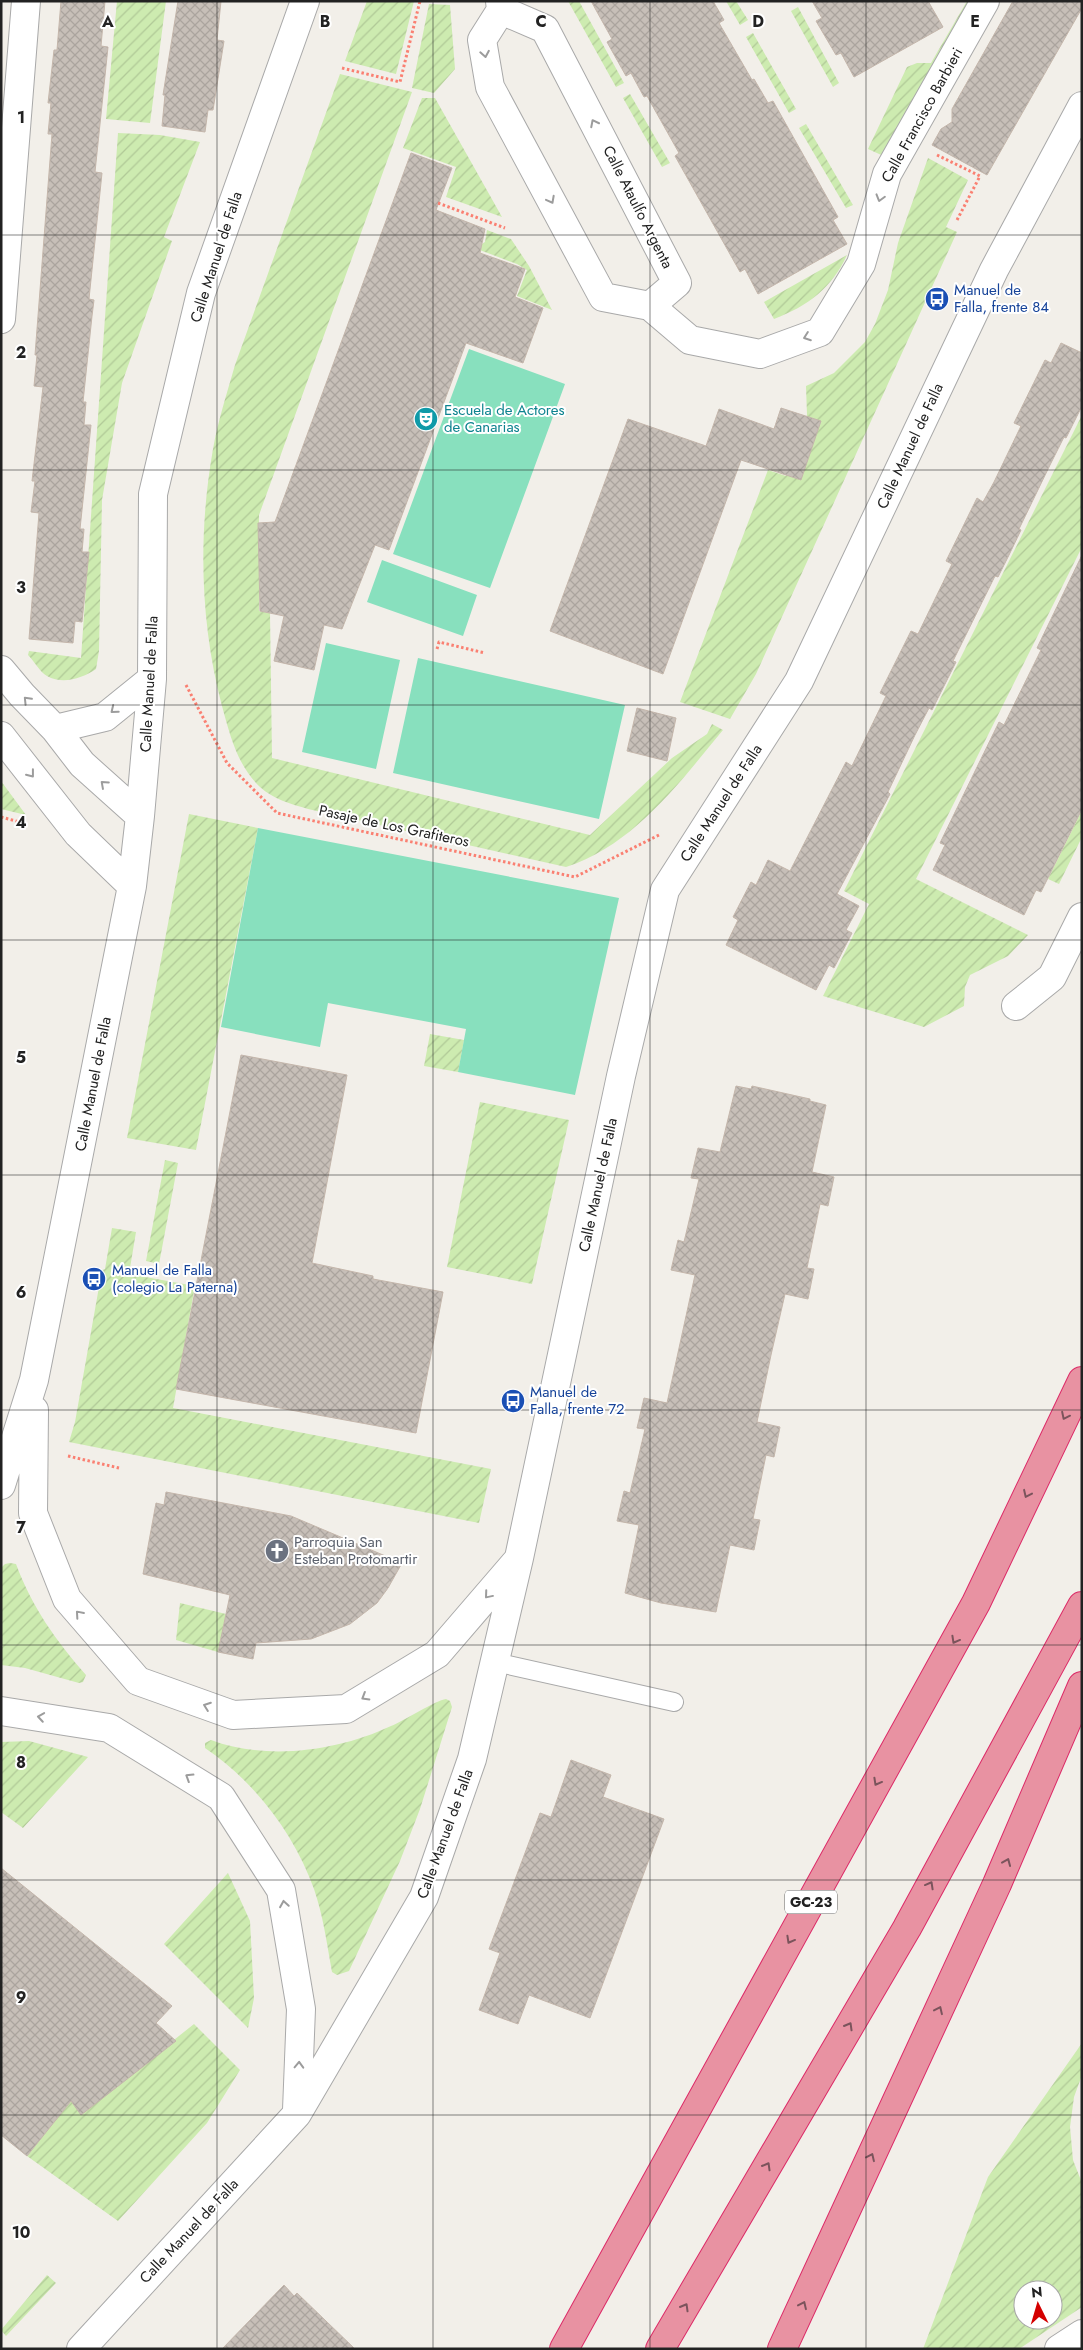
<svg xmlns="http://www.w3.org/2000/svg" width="1083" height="2350" viewBox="0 0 1083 2350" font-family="Jost,sans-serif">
	<defs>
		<pattern id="garden-furrows" width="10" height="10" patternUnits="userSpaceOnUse" patternTransform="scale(1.25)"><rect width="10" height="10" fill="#cdebb0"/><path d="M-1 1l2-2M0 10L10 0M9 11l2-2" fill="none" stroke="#b0c997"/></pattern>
		<pattern id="building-cross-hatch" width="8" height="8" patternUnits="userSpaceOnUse" patternTransform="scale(1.25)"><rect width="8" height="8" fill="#c7bfb8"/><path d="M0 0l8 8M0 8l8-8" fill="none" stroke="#aba49e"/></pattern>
	</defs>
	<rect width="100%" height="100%" fill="#f2efe9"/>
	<path fill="url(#garden-furrows)" fill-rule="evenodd" d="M117,1h49l-16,122 -44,-4z
		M367,1h47l-18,73 -51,-13z
		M568,1h11l45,82 -8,4z
		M726,1h10l12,19 -8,5z
		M967,1h10l-89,157 -20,-9 39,-82 10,-4h14z
		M429,4l21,1 5,64 -21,24 -22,-5z
		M798,7l41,76 -6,4 -42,-76z
		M753,33l43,76 -7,4 -43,-76z
		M340,74l72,18 -153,423v96l11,2 2,145 318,77 82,-77 35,-24 5,-10 11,6c-44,53 -89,115 -157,137l-258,-58c-17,-5 -35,-10 -48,-22 -23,-22 -30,-52 -38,-81 -22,-83 -24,-172 -9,-257 5,-28 14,-56 22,-84z
		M630,94l40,69 -8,4 -39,-69z
		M422,98h13l67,119 -56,-20 10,-30 -53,-19z
		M806,124l47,81 -7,3 -47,-80z
		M118,133l42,2 40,7 -36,95 8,4 -50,142 -20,117 -3,151 -3,18c-13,9 -33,16 -49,7 -7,-4 -13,-15 -19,-21l1,-4 52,7z
		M928,158l40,22 -22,47 11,5 -201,442 -26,45 -50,-17 88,-232 18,6 21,-61 -1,-29 28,-13 31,-31 10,-18 13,-34 10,-47z
		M487,230l24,9 18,27 23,44 -35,-14 10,-26 -10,-6 -48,-18h10l6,-4z
		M847,255c-15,33 -39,51 -73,64l-10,-17z
		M1082,415v132l-166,332 112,56 -20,21 -38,19 -5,12 -1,19 -40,21 -101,-31 46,-92 -25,-13z
		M1,781l25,34 -25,-6z
		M1082,810v27l-23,47 -11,-5z
		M189,814l69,14 -62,322 -69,-12z
		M430,1034l34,6 -6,32 -34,-6z
		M480,1102l89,18 -37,164 -85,-17z
		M165,1160l13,3 -19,101 -13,-3z
		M112,1228l24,4 -7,42 66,12 -22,122 318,61 -12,54 -410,-81 6,-20 27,-152 3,-1z
		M10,1563l6,1c16,43 40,77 70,111l-3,7 -4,1 -54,-15 -24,-3v-97l4,-4z
		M180,1603l46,11 -8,38 -42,-12z
		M446,1699l4,2 2,6 -32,102 -20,52 -51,110 -12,4 -5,-3c-5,-28 -9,-57 -18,-83 -20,-56 -60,-108 -109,-141v-5l6,-3c56,21 127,11 180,-14 13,-5 45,-26 55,-27z
		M29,1741l59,16 -65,71 -22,-16v-70z
		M228,1873l22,48 4,77 -6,30 -84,-84z
		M194,2024l46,46 -33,53 -89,98 -91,-65 44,-55 10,13z
		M1082,2043v32l-8,22 -4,30 3,33 9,23v124l-63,42h-96l65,-172zM1023,2290h30v30h-30z
		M47,2275l9,8 -50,53 -5,-6z"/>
	<path fill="#88e0be" d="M469,349l96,35 -75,204 -97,-34z
		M382,560l95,35 -14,41 -96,-34z
		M326,643l74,17 -24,109 -74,-17z
		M418,658l207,47 -26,114 -206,-46z
		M258,828l361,70 -44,197 -117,-23 8,-43 -138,-26 -8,44 -99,-20z"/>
	<path fill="url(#building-cross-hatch)" stroke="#c4b6ab" d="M61,1h44l-4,45 7,1 -13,125 7,1 -13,126 5,1 -2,16 -9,86h3l-2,23h7l-11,104h4l-2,23h7l-7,70 -7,-1 -2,22 -44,-4 10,-126 -8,-1 4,-31h-3l11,-94 -9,-1 3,-31h-2l17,-221h-4l3,-31h-3l6,-53h3z
		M178,1h43l-4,39 7,1 -11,69h-5l-3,22 -43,-6 3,-31h-2z
		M591,1h122l11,19 -5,3 33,57 2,-1 14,24 5,-2 65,116 -5,3 14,24 -89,50 -13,-25 -5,3 -65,-116 4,-3 -32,-57 -3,1 -13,-24 -5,3 -19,-34 5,-3z
		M812,1h116l15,26 -89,50 -13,-24 -5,2 -20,-34 6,-3z
		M1013,1h69v7l-95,167 -55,-30 9,-16 11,-7v-13z
		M411,153l41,15 -16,42 49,19 -5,24 45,16 -10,28 28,11 -20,55 -57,-20 -77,207 -14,-5 -33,84 -18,-4 -10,45 -40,-9 10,-45 -24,-5 -2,-88 17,-1z
		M1061,343l21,10v53l-16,32 -2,-1 -14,28 -31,64 2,1 -12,25 -11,22 -3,-1 -42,85 3,1 -24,48 -3,-2 -14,27 -27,57 2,2 -53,100 22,12 -13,24 6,3 -18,35 -5,-3 -13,25 -90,-45 12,-25 -5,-3 18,-35 5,3 12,-25 22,11 56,-109 6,4 34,-70 -6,-3 31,-62 7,3 34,-70 -6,-3 31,-63 6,4 11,-20 27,-56 -7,-3 31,-63 6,3z
		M781,408l40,13 -20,59 -60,-20 -78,214 -113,-43 78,-212 78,27 13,-37 55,20z
		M1082,555v254l-41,83 -5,-2 -12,25 -91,-45 12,-25 -5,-2 59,-121 5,3 37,-75 -4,-2z
		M637,708l39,10 -9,43 -40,-10z
		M241,1055l106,20 -35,188 61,13v3l70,13 -27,141 -240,-44z
		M736,1086l15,3 1,-3 58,13v2l16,4 -14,67 22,5 -6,29 -8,-2 -13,64 7,1 -6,30 -23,-5 -14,61 -14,67 23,5 -6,30 -8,-2 -13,64 7,1 -6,30 -24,-5 -14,67 -55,-9 -36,-10 14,-68 -22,-4 7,-30 6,2 15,-64 -8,-1 7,-30 23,5 28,-128 -24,-5 7,-30 6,2 15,-63 -8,-1 7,-30 22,4z
		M166,1492l125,24 111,47 -14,25 -11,15 -27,21 -39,15 -55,4 -3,16 -35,-7 12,-57 -87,-21 13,-71 8,2z
		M571,1760l40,15 -8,22 61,22 -74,199 -61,-23 -11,29 -39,-14 21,-57 -11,-4 51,-136 11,4z
		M1,1868l171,138 -16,17 20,18 -95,74 -10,-14 -44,55 -26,-21z
		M284,2285l10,11 3,-3 58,56h-133z"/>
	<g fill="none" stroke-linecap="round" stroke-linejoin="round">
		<g stroke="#a9a9a9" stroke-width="20">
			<path id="service" d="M495,1662l179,40"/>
		</g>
		<g stroke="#a9a9a9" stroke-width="30">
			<path id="minor" d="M500,1l1,9 -19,30 8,47 113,210 47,9 27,-23 -132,-254 -44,-19
				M650,306l40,34 70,14 60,-22 41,-68 26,-90 98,-173
				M1,319l25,-318
				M1,670l21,25 33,34 27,35 58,52
				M55,729l50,-12 47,-38
				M1,736l77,98 54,52
				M1016,1006l36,-29 30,-60
				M34,1410l-1,103 34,86 71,82 95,34 113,-6 91,-55 80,-93
				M1,1485l33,-105 98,-494 8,-70 12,-137 1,-185 48,-201 104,-292
				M1,1711l108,17 112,69 60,93 20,119 -4,101
				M81,2349l216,-235 127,-217 48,-138 47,-201 102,-482 44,-186 134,-209 195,-411 88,-164
				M1059,2349l23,-15"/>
		</g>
		<g stroke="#dc2a67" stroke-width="30">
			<path id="motorway" d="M564,2349l412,-746 106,-222
				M660,2349l247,-421 175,-322
				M782,2349l215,-465 85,-198"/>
		</g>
		<path stroke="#fa8072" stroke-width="3" stroke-dasharray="2.5 2.5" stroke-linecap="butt" d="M342,68l58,14 20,-81
			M937,155l43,21 -24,46
			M438,203l67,25
			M437,649l2,-7 46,11
			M186,685l41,78 50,50 298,64 86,-43
			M1,817l26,7
			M68,1456l51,12"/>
		<use href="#service" stroke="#fff" stroke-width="18"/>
		<use href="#minor" stroke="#fff" stroke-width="28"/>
		<use href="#motorway" stroke="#e892a2" stroke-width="28"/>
	</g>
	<defs><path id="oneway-chevron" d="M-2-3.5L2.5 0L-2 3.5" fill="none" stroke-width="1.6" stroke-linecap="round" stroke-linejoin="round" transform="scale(1.25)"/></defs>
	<g stroke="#9c9c9c">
		<use href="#oneway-chevron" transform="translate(485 54) rotate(80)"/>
		<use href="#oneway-chevron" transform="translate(594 123) rotate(-117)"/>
		<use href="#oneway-chevron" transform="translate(880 198) rotate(106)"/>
		<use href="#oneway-chevron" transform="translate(551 200) rotate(62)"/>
		<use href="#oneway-chevron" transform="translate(807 337) rotate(160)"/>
		<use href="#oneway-chevron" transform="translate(27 700) rotate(-134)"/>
		<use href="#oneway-chevron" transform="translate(114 710) rotate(141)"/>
		<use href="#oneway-chevron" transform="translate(31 774) rotate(52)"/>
		<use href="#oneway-chevron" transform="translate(104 784) rotate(-138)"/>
		<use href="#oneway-chevron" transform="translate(488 1595) rotate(130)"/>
		<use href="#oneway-chevron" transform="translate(79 1614) rotate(-131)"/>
		<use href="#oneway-chevron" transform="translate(365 1697) rotate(149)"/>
		<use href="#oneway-chevron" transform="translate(207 1706) rotate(-160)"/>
		<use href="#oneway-chevron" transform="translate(41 1717) rotate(-171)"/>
		<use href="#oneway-chevron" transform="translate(189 1777) rotate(-148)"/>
		<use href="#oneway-chevron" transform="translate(284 1904) rotate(-99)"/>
		<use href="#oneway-chevron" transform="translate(299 2065) rotate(-88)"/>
	</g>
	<g stroke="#7b545c">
		<use href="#oneway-chevron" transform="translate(1065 1416) rotate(116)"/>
		<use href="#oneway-chevron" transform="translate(1027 1494) rotate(115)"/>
		<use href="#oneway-chevron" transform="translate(955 1640) rotate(119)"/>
		<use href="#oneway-chevron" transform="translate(877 1782) rotate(119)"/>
		<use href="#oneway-chevron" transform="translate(1007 1862) rotate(-67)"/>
		<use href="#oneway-chevron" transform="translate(930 1885) rotate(-61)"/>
		<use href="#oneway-chevron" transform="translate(790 1940) rotate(119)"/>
		<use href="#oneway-chevron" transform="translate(939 2010) rotate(-65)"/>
		<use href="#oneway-chevron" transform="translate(849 2026) rotate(-60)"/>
		<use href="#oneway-chevron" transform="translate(871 2157) rotate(-65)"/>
		<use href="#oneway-chevron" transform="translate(767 2166) rotate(-60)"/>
		<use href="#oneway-chevron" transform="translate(803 2305) rotate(-65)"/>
		<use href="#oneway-chevron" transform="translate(685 2307) rotate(-60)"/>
	</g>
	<path fill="none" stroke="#222" stroke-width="1" stroke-opacity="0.55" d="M217,1v2348M433,1v2348M650,1v2348M866,1v2348M1,235h1081M1,470h1081M1,705h1081M1,940h1081M1,1175h1081M1,1410h1081M1,1645h1081M1,1880h1081M1,2115h1081"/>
	<defs>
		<g id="bus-disc" transform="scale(1.25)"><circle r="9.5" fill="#1a4fb4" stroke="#fff"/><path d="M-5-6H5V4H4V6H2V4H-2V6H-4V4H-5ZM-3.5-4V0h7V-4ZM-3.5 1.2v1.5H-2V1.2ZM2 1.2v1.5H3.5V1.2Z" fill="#fff"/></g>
		<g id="theatre-disc" transform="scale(1.25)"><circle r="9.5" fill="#0f9aa8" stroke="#fff"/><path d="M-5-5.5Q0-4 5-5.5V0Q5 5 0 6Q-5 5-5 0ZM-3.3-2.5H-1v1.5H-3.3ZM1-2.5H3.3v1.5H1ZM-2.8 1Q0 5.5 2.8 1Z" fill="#fff"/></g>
		<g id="church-disc" transform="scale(1.25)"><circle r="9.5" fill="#6b7280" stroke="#fff"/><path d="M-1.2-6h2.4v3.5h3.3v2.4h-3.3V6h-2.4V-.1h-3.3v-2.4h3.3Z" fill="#fff"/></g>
	</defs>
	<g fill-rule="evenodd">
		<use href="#bus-disc" x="937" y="299"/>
		<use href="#theatre-disc" x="426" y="419"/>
		<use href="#bus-disc" x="94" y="1279"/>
		<use href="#bus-disc" x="513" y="1401"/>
		<use href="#church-disc" x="277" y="1551"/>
	</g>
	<g text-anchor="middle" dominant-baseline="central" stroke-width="4" stroke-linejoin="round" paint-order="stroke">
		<rect fill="#fff" stroke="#646464" stroke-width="1" x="785" y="1890.5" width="52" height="23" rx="4"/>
		<g font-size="14" font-weight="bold" fill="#222">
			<text x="811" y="1902">GC-23</text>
		</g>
		<g font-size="15" fill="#222" stroke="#fff">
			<text transform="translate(922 115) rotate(-61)">Calle Francisco Barbieri</text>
			<text transform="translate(638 207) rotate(63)">Calle Ataulfo Argenta</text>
			<text transform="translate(216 257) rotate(-72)">Calle Manuel de Falla</text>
			<text transform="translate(910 446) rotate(-65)">Calle Manuel de Falla</text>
			<text transform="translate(149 684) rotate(-87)">Calle Manuel de Falla</text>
			<text transform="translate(721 803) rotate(-57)">Calle Manuel de Falla</text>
			<text transform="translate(394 826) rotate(12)">Pasaje de Los Grafiteros</text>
			<text transform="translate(93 1084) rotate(-79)">Calle Manuel de Falla</text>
			<text transform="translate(598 1185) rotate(-78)">Calle Manuel de Falla</text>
			<text transform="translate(445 1834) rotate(-70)">Calle Manuel de Falla</text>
			<text transform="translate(189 2231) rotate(-47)">Calle Manuel de Falla</text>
		</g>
		<g font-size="15" fill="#164399" stroke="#fff" text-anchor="start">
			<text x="954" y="290">Manuel de<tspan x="954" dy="17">Falla, frente 84</tspan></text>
			<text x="112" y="1270">Manuel de Falla<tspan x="112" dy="17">(colegio La Paterna)</tspan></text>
			<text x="530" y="1392">Manuel de<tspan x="530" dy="17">Falla, frente 72</tspan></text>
		</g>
		<g font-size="15" fill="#0d838f" stroke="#fff" text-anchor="start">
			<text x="444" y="410">Escuela de Actores<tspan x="444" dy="17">de Canarias</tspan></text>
		</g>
		<g font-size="15" fill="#5b616d" stroke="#fff" text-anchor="start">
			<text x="294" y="1542">Parroquia San<tspan x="294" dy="17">Esteban Protomartir</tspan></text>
		</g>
	</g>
	<g font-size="16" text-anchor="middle" font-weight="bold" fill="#222" stroke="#fff" stroke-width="4" stroke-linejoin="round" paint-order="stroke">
		<text x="108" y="27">A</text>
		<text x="325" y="27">B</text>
		<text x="541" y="27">C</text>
		<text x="758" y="27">D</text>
		<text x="975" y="27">E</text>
		<text x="21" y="123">1</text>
		<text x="21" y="358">2</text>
		<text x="21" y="593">3</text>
		<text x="21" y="828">4</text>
		<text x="21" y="1063">5</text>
		<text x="21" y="1298">6</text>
		<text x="21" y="1533">7</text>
		<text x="21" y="1768">8</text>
		<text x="21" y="2003">9</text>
		<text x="21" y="2238">10</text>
	</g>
	<rect width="1083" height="2350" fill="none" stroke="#222222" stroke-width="5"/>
	<g transform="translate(1038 2305) rotate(355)"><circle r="24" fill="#ffffff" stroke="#a7a7a7"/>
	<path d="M0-4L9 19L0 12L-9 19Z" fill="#d40000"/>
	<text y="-8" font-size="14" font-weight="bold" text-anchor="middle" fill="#222222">N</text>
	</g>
</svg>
